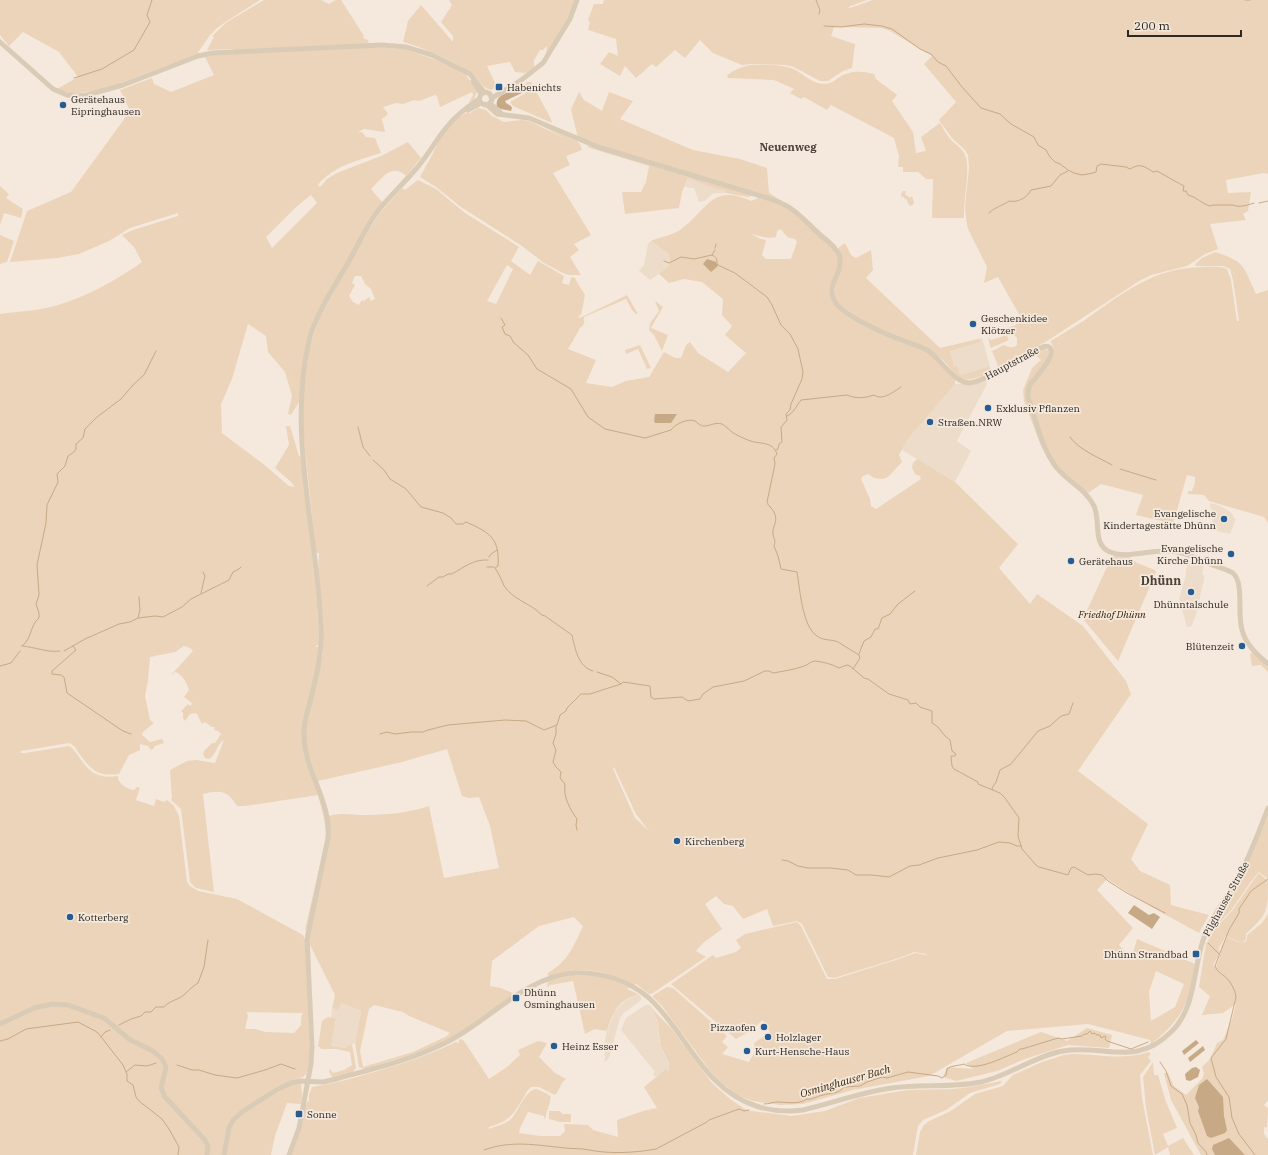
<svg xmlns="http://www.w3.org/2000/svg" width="1268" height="1155" viewBox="0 0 1268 1155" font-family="'IBM Plex Serif',serif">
	<rect width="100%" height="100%" fill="#f5e9dd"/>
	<path fill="#eddcca" d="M688,178l28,11 8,1 2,3h-10l-4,1 -7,7 -6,1 -5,-14 -9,-1z
		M651,241l18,13 1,11 -11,9 -9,6 -11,-9 5,-6 4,-21z
		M982,338l9,32 -24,10 -34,-28 4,-3z
		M985,379l2,5 -30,57 14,10 -16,31 -53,-32 6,-11 47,-55h8z
		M1209,503l9,2 6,3 8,5 2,5 2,1 -6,15 -17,-4 -1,-19z
		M1193,560l11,4 -2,11h2v4l-9,40h-1l-2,7 -5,1 -8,-28 7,-25v-4l3,-9z
		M638,994l3,3v3l-17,13 -4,5 -10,37 -2,5 -4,2 1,-5 -1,-10 2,-13 9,-23 11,-11z
		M340,1003l21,8 -6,32 -7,2 -2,3 -15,-2 5,-26 -5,-2 1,-10 6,2z
		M645,1005h4l2,1 7,14 1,22 11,26 -1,4 -8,2 -7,3 -1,-4 2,-1 -34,-42 5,-12z"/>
	<path fill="#ebd4ba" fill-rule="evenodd" d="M0,0h260l-33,21 -10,7 -7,7 -13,19 -79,30 -19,6 -20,3h-10l-12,-4 21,-12 -19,-25 -36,-20 -14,14 -9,-11z
		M264,0h57l8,4 7,-4h5l23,36 -1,2 5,2 1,7 35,2 32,11 24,10 6,5 11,16 -3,9 -5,3 4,-8 -1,-3 -32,15 -3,-11 -2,-1 -16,6 -5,-1 -11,4 -7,-1 -13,4 5,7 -6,5 3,13 -21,-3 -6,3h4l4,5 9,1 6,15c-22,7 -48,13 -63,32l2,2 7,-8 10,-6 44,-17 27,-14 13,16 -15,18c-14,-14 -25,3 -35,13l12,14 -71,125 -13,74 -8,13 -3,-1 4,-18 -7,-24 -17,-20 -2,-16 -18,-12 -16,55 -11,25 1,29 40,30 27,23 6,1 -4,-5 -16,-14 14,-23 -3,-19h4l9,30 3,1 15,146 2,41 -4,3h5l-18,89 23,79 2,18 -20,96 -2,1 21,-92c0,-15 -4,-28 -8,-43l-73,11h-8c-10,-16 -16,-16 -34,-12l11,98 -18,-4 -6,-6 -9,-73 -10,-9 1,-2 -2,-28 17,-9 9,-1 19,3 9,-23c-7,4 -8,15 -15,19l-4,-1 -2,-4 1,-3 8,-8h3l6,-9 -3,-3 -4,-1 1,-3h-3l-7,-5 -3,2 -5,-10 -3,-1 -4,1 -5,7 -2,-3v-5l-2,-2 7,-7 2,2 3,-2 -9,-7 5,-7c-2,-7 -6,-15 -14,-18l-3,3v-1l21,-23 -3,-3 -6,-2 -9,6 -25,5 -2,23 -3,16 5,24 4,3 -11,9 -1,3 8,7 12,-3 2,4 -9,3 -2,3 -2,1 -3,-4 -8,-2v6l-11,5 -10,19c-23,3 -28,-5 -41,-22 -2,-4 -4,-7 -9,-9l-48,8v2h4l44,-7 3,2c15,18 18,32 46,28 -1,7 9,13 16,14l3,-3 3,1 -4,12 18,6 2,-7 8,3 3,-2 7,6 5,10 8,66 3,4 8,5 39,8 66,36 2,5 5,118 -4,16 -3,3 -9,3v2l7,2 1,11 -1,9 -14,-1 -12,33 -4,19h-271v-841c19,-3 39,-3 58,-9 30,-9 58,-25 84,-43l-8,-15 -12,-12 11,-5 45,-14v-3l-48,15 -21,13 -30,13 -21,4 -48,4 17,-51 44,-19 59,-81 -10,-21 32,-12 2,6 17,8 43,-17 -9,-18 6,-2 23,-2 -1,-4 -26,1 7,-13 -2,-1 15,-14zM311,195l6,8 -45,45 -6,-11 30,-30zM247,1012l56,1 -2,5v7l-7,8 -28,-1 -11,-3h-10l3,-13z
		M449,0h126l-5,15 -24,39 1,-8 -4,4h-3l-6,10v8l-9,5 -10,-1 -5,-10 -23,4 9,19v2l-5,3c-11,-3 -13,-13 -21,-18 -18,-11 -47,-25 -67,-30l5,-21 13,-16 32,37v-6l-12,-14 11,-17z
		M604,0h263l-19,7 2,1 23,-8h395v174l-4,-1 -38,7 2,13 23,-1 -3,19 -5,3 3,6 -36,4 8,25 -13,5 -18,12 -36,9 -12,6 -92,60 -46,25h-3l-6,-15 12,-6c4,2 9,4 13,0v-7c-3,-4 -6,-4 -10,-2l2,4 -18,8 -1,-2 -2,-8 3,2 13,-4 -1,-7 13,-4 4,-9 -22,-39 -14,6 3,-16 -19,-38 -2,-10 -1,-13 4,-38 -1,-13 -3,-5 -13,-12 -13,-18 17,-18 -32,-38 8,-8 -42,-25 -9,-3 -47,-1 -3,9 24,8 -3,24 -9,3 -15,10h-8l-26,-14 -8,-2 -36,-1 -8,1 -29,-12 -13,-13 -15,18 -10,-8 -19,17 -4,-3 -16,14 -11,-12 -5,10 -20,-12 9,-12 9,4 -2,-17 -28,-9 2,-8 -2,-2 6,-16h9z
		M750,65c13,0 29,-1 41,3 11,4 20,16 33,16 6,0 10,-3 14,-6 12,-8 23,-7 36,-4l2,5 21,16 -5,6 21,31 3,21 10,-2 -5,-14 19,-14c3,5 6,11 10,16 5,5 12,9 15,16 6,13 -2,47 -1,63h-32l1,-39h-7l-8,-7h-15v-5h-5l1,-11 -5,-18 -63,-33 -4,5 -23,-13 -3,2 -11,-6 4,-4 -20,-9 -46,-2 -1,-3c7,-5 14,-8 23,-10z
		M527,82h4l20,37 1,4 -39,-17 -3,-4 16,-9 -3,-6z
		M579,92l5,8 18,11 7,-19 24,9 -13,18 73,31 47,9 27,9 2,25 28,17 40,36 -1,1 -45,-40 -191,-60 -22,-9 -7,-29z
		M478,108l8,2 6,6 12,6 17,-2 8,1 37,18 -26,-14 37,16 3,3 2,6 -16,6 4,9 -17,8 38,62 -17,9 5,6 -9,7 11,18h-12l-6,-2 -19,-10 -22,-17 -61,-39 -25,-20 -16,-10c7,-13 14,-25 20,-39 5,-11 18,-20 27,-26l3,1z
		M590,146l161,49v1l-3,1 -22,-4 -2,-3 -8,-1 -28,-11 -6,14 -3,16 -54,6 -3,-22h19l5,-10 3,-16 -62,-19z
		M418,180l18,9 29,24 54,34 -8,14 19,14 8,-14 26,15 -2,7 7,2 2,-7 3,-1 11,18 -4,20 -2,1 -1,2 4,-1 45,-22 11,19h-2l-4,-4 -6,-11 -42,18c1,5 0,9 -4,11l-12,21 28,11 -10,23 26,4 14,-6 23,-4 15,-25 11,6h6l5,-13 4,-3 8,11 30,19 18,-19 -21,-18 7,-9 -10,-11 1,-16 -21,-17 -18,-3 -15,4 -10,-9 11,-9 -1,-11 -18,-13c9,-4 22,-6 29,-11 28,-20 31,-47 71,-29l10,-4c8,3 16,5 23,9 10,6 53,42 54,53 3,17 -16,25 -5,43 4,7 9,11 16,14l1,-2c-11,-8 -19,-19 -14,-32 2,-6 5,-10 6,-15 1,-8 -2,-13 -4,-19l7,-5 6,12 5,3 15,-8 2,20 -7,8 74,70 39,-9 1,3 -30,9 4,16 3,-1 2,7 3,2 26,-8 2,1 1,4c-40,19 -31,-2 -58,-20l-1,3 23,24v5l-47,55 -9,16 3,7 -14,15 -5,2 -9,-1 -6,-4 -5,2 -2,3 9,20 1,7 5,3 45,-30 -1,-3 -5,-2 -3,-7 1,-4 4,-4 38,23 63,62 -19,24 31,36 7,-10 46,32 43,55 5,13 -53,77 70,53 -17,35 9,12 30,14 1,20 38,10 -10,18 -46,-25 -46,-29 -10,11 36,38 -14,17 12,14 6,-20 58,25c-2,8 -2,17 -4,25 -9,27 -18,37 -40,55l-1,-4 -62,-16 -81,7 -78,45 -76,14 -50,14 -23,1 -27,-4 -16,-6 -16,-13 -10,-10 -49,-66 -9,-9 1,-2 13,-8 6,1 54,48 -5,6 6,5 -6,7 27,8 6,-11 -1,-8 16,-11 -7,-12 -13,11 -14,8 -65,-55 42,-29 3,3 20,-6 5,-4 -5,-8 9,-6 52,-12 4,4 26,53h8l67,-21 13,-5 11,2 1,-1 -13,-2 -12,5 -68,21 -6,-1 -26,-53 -5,-3 -24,5 -6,-17 -24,10 -10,-13 -9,-2 -8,-8 -11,8 17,25 -19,14 -7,8 10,6 -53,36 -4,1 -13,-10 -2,1c-34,-17 -49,-19 -86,-8v-4c20,-12 26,-27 35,-47l-9,-9 -35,9 -47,35 -2,25 11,2 14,6c-21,15 -41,32 -64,44 -27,14 -58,22 -87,31l-5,-2 -4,-24 6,-32 -20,-8 -3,7 -6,-2 3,-13 -25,-50 1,36h-1l-1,-44 22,-104 -2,-17c11,-4 24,-1 35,-1 22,0 44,-2 65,-9l15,72 55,-10 -9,-42 -11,-29 -10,1 -7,-2 -15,-47 -45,13 -84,19 -10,-28 -3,-15 2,-16 16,-69v-33l-5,-48 1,-19h-3l-13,-123 1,-46 6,-38 9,-27 44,-80 16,-25 23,-26 3,2zM781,229c5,7 6,9 14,10l2,3 -6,17h-25l-4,-4 4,-15 -5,-1 -10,-5c9,2 17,5 25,3l1,-6zM507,265l6,4 -17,35 -9,-3zM355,276h6l4,8 6,5 4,10 -4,2 -2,-4 -5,4 -2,-1 -3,5 -6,-3 -4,-6 6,-11 -3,-2zM614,767l22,47 13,17 -14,-13 -22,-49zM1156,971l28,13 -9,23 -24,14 -2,-29zM374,1005l29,7 6,4 41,17 -3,3 -34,16 -50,15 -3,-16 9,-42z
		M0,186l9,8 -3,4 17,11 -2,9 -17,-5 -4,12z
		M903,191h3l-1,3 5,4 2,-2 2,6 -1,3 -3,1 -2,-3 -1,-3 -5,-4v3l-1,-5z
		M0,235l14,6 -7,21 -7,2z
		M1215,252c31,10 28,14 41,42l12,-4v233l-4,-6 -55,-16 -5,-6 -16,-1v-3h4l3,-9v-5l-8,-2 -14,49 -11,1v-4l-26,-6 7,-20 -42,-11 -13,9 -40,-35 -7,-12 -17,-45 -1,-11 7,-17 2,-5 9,-8 -6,-6 -14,7 21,-12h3l4,2 -2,8 -18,25 1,12 1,-9 22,-31 1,-7 -3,-7v-1c11,-7 23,-14 34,-21 39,-28 68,-52 118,-53 8,0 17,-1 24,2l4,11 6,41h2l-6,-41 -3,-11 -7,-3h-27l-1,-2 7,-6z
		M655,301l8,6 -12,21 17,7 -6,16 -8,-16 -5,-5 1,-7 9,-12z
		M640,345l11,23 -4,1 -9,-20 -12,5 -1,-4z
		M1112,556l17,1 8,6 18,7 1,2 -38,89 -35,-42z
		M1253,652l15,15v5l-7,-7 -9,1 -2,-12z
		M1268,816v63l-9,-7c-16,17 -27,45 -47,55l5,-11 27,-43z
		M1259,873l9,8c0,31 0,32 -22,53v5l-4,4 -16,-7 -7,12 1,5 -7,12 3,2 5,-14v-6l6,-10c8,3 21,12 20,-2l15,-12 6,-9v186l-4,5 4,3 -1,20 -3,-1v7l4,5v16h-67l-30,-55 -7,-27h4l6,13 12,9 16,-16 2,-6 -2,-6 8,-8 7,-16 6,-3 9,-21 4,-15 -13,9 -21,2 8,-19 -11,-9 7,-44 2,-1 3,-14c18,-5 35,-40 48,-55z
		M571,976c24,-1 36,1 58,11l-2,2 11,5c-3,2 -8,3 -11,5 -12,7 -17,21 -20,32l-12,-2 -10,5 -12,-53 -23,4 -2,2 -1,-1 1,-4 4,-2z
		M652,1008l5,6 14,14 41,55 18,16 15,10 6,2 41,5 33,-5 34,-13 49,-8 45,-1 17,-2 32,-6 -2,3 -30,9 -24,17 -23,10 -5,6 -1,5 -4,24h-622l8,-21 6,-29 4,-5v-5l3,-8c24,-4 46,-10 69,-17 26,-8 51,-16 75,-28l2,1h1v-3l2,-1 3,2 25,38 18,-12 13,-12 -2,-5 20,-9 9,2 -8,14 16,16 11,6c-6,4 -6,11 -11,16l-16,-8h-8c-4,3 -6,8 -9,13 -11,18 -13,20 -33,27v2c6,-3 15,-4 21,-9 9,-8 14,-29 26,-31l10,4 5,4c-1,7 -5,15 -6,23l-1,-4 -16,-4 -8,16 -1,5 21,3h20l5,-5 -1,-7h2l22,1 5,5 25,7 -1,-17 26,-9 14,-3 -13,-21 22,-18 3,3v-8l-9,-20 -2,-23z
		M328,1017l8,2 -5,27 15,2 2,-3 4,-1 4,24 -3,4 -20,6 -4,-6 1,-3 3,4 11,-3 8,-5 -2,-13 -14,-3h-15l-1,-2h-2l4,-26z
		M1087,1028l25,7 -3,13 -41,-3 -43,14 -28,12 -41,10 -13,-4 4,-10 26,2 -7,-6 75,-31 26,9z
		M1149,1052l2,2 -3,3 3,4 -11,14 2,23 11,57h-237l4,-23 4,-7 5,-4 22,-10 24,-17 28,-8 10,-11 29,-13 22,-7 7,-1c28,0 50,7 78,-2z
		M1153,1062l1,13h4l8,27 11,26 -14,6 5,12 15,-8 11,17h-24l-2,-8 -13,8 -9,-47 -3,-31z
		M549,1111h10l4,3h8v8h-11l-11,-3z"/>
	<path fill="#c8a986" d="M518,88h3l1,5 -17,8 1,2 5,3 1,2 -1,3 -10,-2 -4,-2c-3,-13 13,-14 21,-19z
		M707,259l9,3 2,4 -7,6 -8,-8z
		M655,414h22l-6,9h-16l-1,-2z
		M1134,905l15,10 5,-2 6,4 -8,12 -24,-16z
		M1196,1040l3,3 -15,12 -2,-4z
		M1203,1046l2,4 -15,12 -2,-4z
		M1196,1067l4,3 -2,7 -8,4 -4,-1 -1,-6 7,-6z
		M1207,1079l16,18 1,19 3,14 -2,3 -14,5 -4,-2 -9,-25 1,-4 -4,-9 4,-13z
		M1229,1138l16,17h-30l-3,-6 1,-4z"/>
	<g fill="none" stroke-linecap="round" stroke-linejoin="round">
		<path stroke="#c8a986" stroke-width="1" d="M816,0l4,10 -1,4
			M1245,0h5
			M824,26l17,1 23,-3 18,2 10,3 28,20 11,5 7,8 8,4 16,21 19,21 19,6 11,10 23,13 4,8 8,5 4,7 5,5 5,2 8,6 6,3 8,2 11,-2 3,-1 1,-6 4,-2 25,3 4,2c10,-6 14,-3 23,3l4,-1 25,14 2,1 -1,5h3l2,4c9,2 14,9 22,11l3,-1h20c6,3 15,0 21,-2
			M74,78l28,-9 32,-19 16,-28 -3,-7 5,-15
			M1259,203l9,-2
			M989,213c6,-6 13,-7 20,-12 8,2 18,-3 22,-11l20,-4 9,-11 8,-4
			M715,248l1,-4
			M712,255l3,-5
			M664,261l5,2 12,-6 13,2 18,-4c5,2 5,5 5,9l3,2 15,7 32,24 5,8 9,20 9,9 8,15 5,23 -1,7 -11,25 -1,6 -4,4 1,6 -6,7 1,15 -3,2 -1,5 -2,1
			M501,318l4,7 -3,2 3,7 5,2 4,7 14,12 9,14 34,20 17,28 17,12 40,9 26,-8c4,-6 17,-12 24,-9 3,2 5,5 9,5 6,0 11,-4 18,-2 4,2 6,5 10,8 4,3 11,6 16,8 11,5 24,0 29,14l-3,4 1,6 -8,38c1,4 5,6 7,10 5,10 -2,14 -1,22 1,7 3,4 1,12l4,10 3,13 16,3c3,17 5,54 20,64 7,5 14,3 21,6 7,4 14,9 21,13l1,3 -7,11
			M787,416c7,-3 9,-10 14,-16l46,-5c9,4 18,3 27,0 9,6 19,-3 27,-8
			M358,427l5,20 7,9
			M1070,437c9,13 28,20 42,28
			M373,460l11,10 6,9 16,10 15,18 22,6 8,5 5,6h7l3,-2c23,10 34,16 32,44l-3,2c3,4 5,9 7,13 4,14 23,21 33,28 4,3 5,6 10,7l27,19c3,13 6,32 21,36
			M1120,469l36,11
			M489,557l2,-3 6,-4
			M487,567h7
			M427,586l12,-9h4l5,-3h4c12,-7 22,-15 36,-14
			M201,593l4,-17 -2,-4
			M138,618l2,-8 -1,-13
			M22,646c10,-7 8,-21 17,-28v-5l-3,-9 3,-9 -2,-30 9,-42 1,-18 11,-23 -1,-8 8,-8 3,-10 6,-4 2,-3v-5l7,-6 2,-9 12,-12 24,-18 12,-14 11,-10 12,-24
			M22,646c13,1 26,7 38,5
			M73,646l3,4 -24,21v3l9,1 3,2 3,16 56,38 8,3
			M64,651l21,-12 34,-15 11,-2 8,-4 17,-2 8,1 19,-10 9,-8 38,-19 4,-8 6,-3 2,-2
			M859,654l5,-13 7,-4 4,-8h3l4,-11 8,-4 8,-10 17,-13
			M0,666l11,-3 9,-12
			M597,672l15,5 9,7 2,-2 27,4 1,11 3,2 28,-2 6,4 12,-2 3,-5 10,-7 31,-6 21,-10h4l4,2c10,-2 21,-3 31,-7 4,-1 7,-5 11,-5 8,1 17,3 24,7l8,-3 3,1 14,12 4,1 21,15 19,6 2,4 6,-1 4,4 12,4v12l6,4 7,9 5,4 2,11 4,3 -1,2h-4l1,10 2,3 24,13v2l22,9 5,5 14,20 -1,18 4,13 14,16 3,2 29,8 3,-7 3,-1 14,8 7,-1 7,1 6,6 19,12 38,20
			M556,726v8l-3,9 3,7 -3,12 3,5 5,5 -1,6 5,6c-2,13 5,25 12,35l-1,6 1,5
			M380,734l7,-2 8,2 16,-2h12l5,-2 20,-5 57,-5 21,1 18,9 13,-5 3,-10 6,-4 1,-3 14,-14h9l31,-10
			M993,790l-1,-2 4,-6 4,-12 11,-6 27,-33 12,-5 11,-10 8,-2 4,-11
			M782,860l6,1 10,5 10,2h22l18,2 8,5h16l17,2 21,-11 9,-1 19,-7 39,-8 22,-8 11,1 7,3h4
			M1208,943l12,12
			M119,1025l12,-6 10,-3 4,-4h6l5,-5h8c6,-7 15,-7 21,-13 5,-5 7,-7 13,-11l6,-16 4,-27
			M101,1037l4,-5 5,-2
			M0,1041l8,-2 18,-10 52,-7 19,10 5,6 21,27 4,9v7l6,4 3,12 3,4 23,18 7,10 10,18 -1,8
			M1160,1062l6,9 5,15 11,8 5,11 3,18 6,12 2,8 8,9 1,3
			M177,1065l15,5h7l16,5 22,3 28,-8 16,-6 14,5
			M126,1072l9,-7 12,1 9,-3
			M764,1104c5,0 9,-2 13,-2 9,0 21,3 30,-3 6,1 10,-3 16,-4 7,-2 16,-1 21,-8l16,-1 7,-4 15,-5 5,1 21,-6 30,4 4,2 4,-3 1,-6c5,-4 11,-3 17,-5 12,8 40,-7 53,-12l3,-3h2l36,-11 4,1 20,-3 2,-2h3l3,-3 2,3 2,-1 3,2h3l1,3 4,-2 1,1 -1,2 2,2 24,8 17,-7
			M484,1150c27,-10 52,-5 81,-2 8,1 16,0 24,2 21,4 45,3 67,-1l51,-27 2,-2 30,-11 5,2 5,-1
			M1255,1155l-16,-21 -7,-16 -3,-21 -13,-20 -5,-19 15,-19 10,-42c-1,-8 -6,-17 -13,-22 -4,-3 -6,-4 -8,-9l14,-36 10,-17v-4l12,-18 17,-12"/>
		<path stroke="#dacbb7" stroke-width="5" d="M0,42l53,47 14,6 10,1 10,-1 36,-10 75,-29 14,-3 170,-8 24,2 26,8 38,19 14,18
			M473,81l8,13
			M492,98l28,-17 23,-18 27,-44 7,-19
			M490,103l11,10
			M487,105l10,9 32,4 69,29 173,52c7,3 14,5 19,9 11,7 20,18 30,27 5,4 11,8 15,14 3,3 5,7 5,11 2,17 -16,24 -4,43 9,14 54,33 71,39 6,3 14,4 20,8 12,7 27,33 42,33 15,-1 56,-27 71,-35 3,-1 5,-3 9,-1 10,7 -15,31 -19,38 -2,4 -2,8 -2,12 8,23 13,50 28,70 12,15 29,21 38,39 7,15 -2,39 16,46 18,7 38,-2 57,-1 15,0 29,7 43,13 7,3 16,5 23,9 12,11 3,43 10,60 4,13 15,22 25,31
			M468,110l13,-7 4,2 4,-1 3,-4 -2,-6 -4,-2 -5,2 -2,5 2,4
			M0,1024l34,-16 18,-4 16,1 36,13 25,21 24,12 9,8 4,8 -5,21 4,9 40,43 3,6 -1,9
			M224,1155l5,-27 4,-8 9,-8 36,-23 13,-6 9,-2 23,1 13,-3c36,-10 75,-19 109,-36 44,-21 79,-67 131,-70 27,-1 53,8 73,25 38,35 54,91 107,108 15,5 31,6 47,4 30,-7 59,-18 89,-22 30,-4 59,0 89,-6 28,-6 53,-26 82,-31 41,-7 72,17 108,-19 23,-22 22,-55 30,-85 7,-26 24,-46 37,-69 12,-22 21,-46 30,-70
			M289,1155l10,-27 12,-64 1,-17 -5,-108 21,-101c4,-34 -23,-67 -24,-101 -1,-12 3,-24 6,-35 6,-24 12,-47 11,-72 -3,-96 -34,-194 -12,-289 6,-26 27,-57 40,-80 9,-16 17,-34 28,-49 12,-15 26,-28 38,-42 12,-13 20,-29 31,-42 9,-12 21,-21 33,-29"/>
	</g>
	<g fill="#265c94" stroke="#f5e9dd" stroke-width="1.5">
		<rect x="495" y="83" width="8" height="8" rx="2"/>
		<circle cx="63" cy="105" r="4"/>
		<circle cx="973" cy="324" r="4"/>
		<circle cx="988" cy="408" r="4"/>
		<circle cx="930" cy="422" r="4"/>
		<circle cx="1224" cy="519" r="4"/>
		<circle cx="1231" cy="554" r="4"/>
		<circle cx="1071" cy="561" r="4"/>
		<circle cx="1191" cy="592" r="4"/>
		<circle cx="1242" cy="646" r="4"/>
		<circle cx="677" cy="841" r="4"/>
		<circle cx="70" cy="917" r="4"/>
		<rect x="1192" y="950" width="8" height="8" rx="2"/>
		<rect x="512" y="994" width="8" height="8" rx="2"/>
		<circle cx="764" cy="1027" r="4"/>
		<circle cx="768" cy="1037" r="4"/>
		<circle cx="554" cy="1046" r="4"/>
		<circle cx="747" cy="1051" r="4"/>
		<rect x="295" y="1110" width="8" height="8" rx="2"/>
	</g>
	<g text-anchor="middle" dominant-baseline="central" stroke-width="3.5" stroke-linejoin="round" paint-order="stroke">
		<g font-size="10" fill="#2c2823" stroke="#f5e9dd" text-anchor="start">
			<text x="507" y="87">Habenichts</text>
			<text x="71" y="99">Gerätehaus<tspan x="71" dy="12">Eipringhausen</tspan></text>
			<text x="981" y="318">Geschenkidee<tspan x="981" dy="12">Klötzer</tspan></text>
			<text x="996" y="408">Exklusiv Pflanzen</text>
			<text x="938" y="422">Straßen.NRW</text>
			<text x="1216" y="513" text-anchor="end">Evangelische<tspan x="1216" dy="12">Kindertagestätte Dhünn</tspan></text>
			<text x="1223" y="548" text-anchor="end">Evangelische<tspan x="1223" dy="12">Kirche Dhünn</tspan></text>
			<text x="1079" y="561">Gerätehaus</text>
			<text x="1191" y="604" text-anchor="middle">Dhünntalschule</text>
			<text x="1234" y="646" text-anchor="end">Blütenzeit</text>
			<text x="685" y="841">Kirchenberg</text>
			<text x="78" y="917">Kotterberg</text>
			<text x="1188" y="954" text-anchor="end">Dhünn Strandbad</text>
			<text x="524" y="992">Dhünn<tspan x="524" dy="12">Osminghausen</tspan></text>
			<text x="756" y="1027" text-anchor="end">Pizzaofen</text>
			<text x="776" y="1037">Holzlager</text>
			<text x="562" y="1046">Heinz Esser</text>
			<text x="755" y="1051">Kurt-Hensche-Haus</text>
			<text x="307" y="1114">Sonne</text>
		</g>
		<g font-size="10" fill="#2c2823" stroke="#f5e9dd">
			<text transform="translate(1012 363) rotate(-28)">Hauptstraße</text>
			<text transform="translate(1226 899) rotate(-61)">Pilghauser Straße</text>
		</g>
		<g font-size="10" font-style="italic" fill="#3a2406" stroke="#f5e9dd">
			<text x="1112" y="614">Friedhof Dhünn</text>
		</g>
		<g font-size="11" font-weight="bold" fill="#4a4137" stroke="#f5e9dd">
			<text x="788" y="147">Neuenweg</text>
		</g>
		<g font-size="11" font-style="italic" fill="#412a0d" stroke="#f5e9dd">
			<text transform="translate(845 1081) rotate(-16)">Osminghauser Bach</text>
		</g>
		<g font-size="12" font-weight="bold" fill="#4a4137" stroke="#f5e9dd">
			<text x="1161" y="580">Dhünn</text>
		</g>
	</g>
	<path d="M1128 30v6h113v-6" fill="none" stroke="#2c2823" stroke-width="2"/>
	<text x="1134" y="30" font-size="12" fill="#2c2823" stroke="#f5e9dd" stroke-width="3" paint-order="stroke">200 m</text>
</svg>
